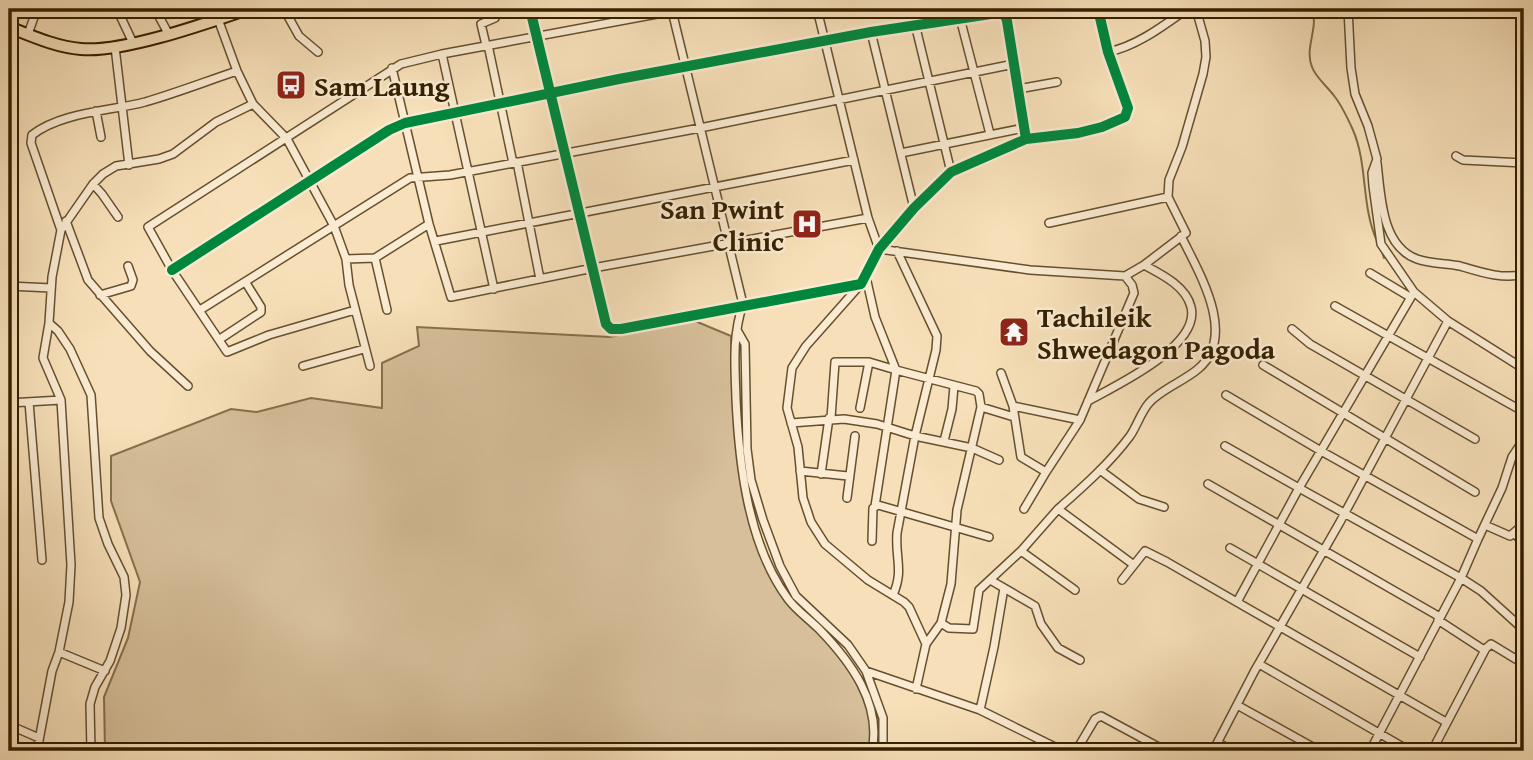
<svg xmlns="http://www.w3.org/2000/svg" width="1533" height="760" viewBox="0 0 1533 760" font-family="'Gentium Book Plus',serif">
	<rect width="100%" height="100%" fill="#f7e0b9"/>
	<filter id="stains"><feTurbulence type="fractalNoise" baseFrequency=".00286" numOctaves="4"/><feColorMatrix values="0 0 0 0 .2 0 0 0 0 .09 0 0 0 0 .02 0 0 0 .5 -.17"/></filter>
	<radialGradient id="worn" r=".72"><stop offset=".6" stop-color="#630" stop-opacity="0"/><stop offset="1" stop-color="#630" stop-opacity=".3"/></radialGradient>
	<path fill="#d6bf9a" stroke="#85704d" stroke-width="2" d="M695,321l36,15c3,80 9,160 40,236 10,24 31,39 48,57 21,21 54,65 55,96 0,8 -2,18 -2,26h-767l-1,-54 24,-59 12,-56 -29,-81v-45l120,-47 26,3 54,-14 71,10v-45l37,-17 -2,-19 193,10z"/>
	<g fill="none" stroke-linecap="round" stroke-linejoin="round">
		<path stroke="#816c49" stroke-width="2" d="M1312,9c7,19 -8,39 0,58 4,11 16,20 23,30 7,9 13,22 18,33 15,35 8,76 24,111
			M1381,249l3,9"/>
		<g stroke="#65502e" stroke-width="10">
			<path id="minor" d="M117,9l16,34
				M155,9l13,24
				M284,9l15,27 19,16
				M530,9l76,315 5,5h10l240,-45 18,-35 35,-41 37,-36 75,-33 52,-6 24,-6 23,-10 3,-9 -20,-56 -10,-43
				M817,9l51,209 11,31
				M672,11l71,293c-11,33 -8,61 -7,95 3,65 12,146 52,200 8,11 21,20 31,30 31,32 63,74 53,122
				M960,18l30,116
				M218,19l19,52
				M915,24l36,148
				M871,32l43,176
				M28,34l9,-25
				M486,45l-5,-21 14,-6v-9
				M488,45l25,118
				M115,47l14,118
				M1108,52c29,-6 55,-26 79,-43
				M442,54l52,235
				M392,68l37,156 22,73 142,-29 275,-50
				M1018,89l39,-7
				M96,111l5,26
				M901,153l123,-25
				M1456,156l7,4 61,3
				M517,162l23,117
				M1377,163c4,32 4,83 40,96 13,5 29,4 43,7 20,6 44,14 64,8
				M93,184l9,10 16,23
				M66,221l22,59 62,71 38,35
				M1049,223l119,-26
				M61,230l-30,-87 1,-8c29,-23 79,-24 113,-33 31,-9 62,-21 92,-31l16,33 34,35 47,87 12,33 3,26 21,81
				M436,241l418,-81
				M879,249l151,21 95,6
				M375,258l12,52
				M346,259l29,-1 54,-34
				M172,270l217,-140 16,-7 214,-44 252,-47 133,-20 3,9 19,118
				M1370,273l40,24
				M866,277l9,40 21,53 80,21 3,3 2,13 33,10
				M861,284l-55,62 -14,22 -5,40 11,39 5,51 8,24 14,22 43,36 36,22 5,5 17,37
				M9,286l42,2
				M100,295l31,-9 2,-6 -5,-14
				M1335,306l189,106
				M200,310l210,-132 40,-3 250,-47 314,-64
				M355,310l-86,25 -42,17 -55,-82 -24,-43 253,-163 41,-10 242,-45
				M1448,321l76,48
				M49,323l-6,35 18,42 10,165 -2,37 -10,50
				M1292,329l18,15 165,95
				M737,330l8,14 2,105 4,31 12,40 17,46 16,30 52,49 18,26 17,47v33
				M220,339l41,-27v-5l-15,-24
				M1263,365l212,127
				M303,366l61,-17
				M1001,373l12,33 8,51 25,15 34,-52
				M1226,395l95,56 157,88 24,-51 10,-31 12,-18
				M1088,401c27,-15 113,-55 103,-94 -5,-21 -30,-33 -47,-42
				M29,402l13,158
				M9,403l52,-3
				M1013,406l67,14 54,-127 -2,-8 -7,-9 19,-11 42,-32 -18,-36 1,-17 13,-33 21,-73 3,-17 -1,-16 -9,-32
				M860,408l9,-46
				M831,418l4,-56h34l27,8 -21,136
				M791,423l53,-4 33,5 38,12 21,-86 1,-14 -40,-85
				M944,441l8,-32 2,-23
				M1225,446l74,42 115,-196
				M1100,470l39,29 25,8
				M800,471l48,5
				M821,474l8,-56
				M1208,484l232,133
				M847,498l8,-62
				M1024,509l22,-37
				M1058,509c26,-23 52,-46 72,-73 7,-10 11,-24 19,-33 11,-13 35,-22 49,-34 40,-33 1,-96 -17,-133
				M1485,525l25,11 14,-12
				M1514,533l10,11
				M872,541l1,-33 5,-3 111,32
				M1230,548l190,109
				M1021,551l54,39
				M1524,556v15
				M1122,580l23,-29 22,11 279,160
				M992,581l43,25 6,18 17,24 22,12
				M893,595c11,-25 2,-36 4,-62l18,-97 57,12 27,12
				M1237,602l62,-114 162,90 20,13 43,39
				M1438,620l46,30 7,-6 28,17
				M941,623l8,5 24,1 6,-39 42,-39 37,-42 76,56
				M1259,664l151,87
				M866,671l114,39 14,-63 10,-59
				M916,689l10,-45 15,-21 10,-39 6,-74 24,-103
				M1237,705l83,46
				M980,710l83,41
				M9,725l30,13
				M1218,743l15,8
				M37,751l15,-80 7,-19 46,19
				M91,751l-1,-47 5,-17 15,-26 11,-33 5,-33 -2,-18 -16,-33 -9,-26 -8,-123 -21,-46 -12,-18 -9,-8 3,-46 9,-47 32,-46 10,-10 13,-8 43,-7 14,-5 43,-32 37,-18
				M1076,751l19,-32 6,-3 65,35
				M1213,751l41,-79 86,-150 108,-201 -34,-29 -33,-48 -8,-58 -1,-13 5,-14 -9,-33 -13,-32 -4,-26 -3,-59
				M1370,751l91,-173 17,-39
				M1432,751l53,-101"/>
		</g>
		<g stroke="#342000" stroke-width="14">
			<path id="primary" d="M9,27c23,9 47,20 72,22 42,4 126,-26 167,-40"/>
		</g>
		<use href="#minor" stroke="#faebd2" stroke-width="7"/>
		<use href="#primary" stroke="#f7e0b9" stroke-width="10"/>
		<g stroke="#faebd2" stroke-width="15">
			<path id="cycleway" d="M530,9l76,315 5,5h10l240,-45 18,-35 35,-41 37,-36 75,-33 52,-6 24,-6 23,-10 3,-9 -20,-56 -10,-43
				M172,270l217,-140 16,-7 214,-44 252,-47 133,-20 3,9 19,118"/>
		</g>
		<use href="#cycleway" stroke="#00873e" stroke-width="10"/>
	</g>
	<defs>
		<g id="bus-square" transform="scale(1.575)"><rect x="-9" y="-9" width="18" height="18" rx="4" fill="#8f2418" stroke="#faebd2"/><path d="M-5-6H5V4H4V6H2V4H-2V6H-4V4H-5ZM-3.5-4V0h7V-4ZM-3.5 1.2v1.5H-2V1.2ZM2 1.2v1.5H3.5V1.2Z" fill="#fff"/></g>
		<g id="hospital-square" transform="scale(1.575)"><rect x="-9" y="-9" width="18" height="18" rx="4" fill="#8f2418" stroke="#faebd2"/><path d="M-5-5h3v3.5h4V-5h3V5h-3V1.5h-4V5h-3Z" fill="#fff"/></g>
		<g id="temple-square" transform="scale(1.575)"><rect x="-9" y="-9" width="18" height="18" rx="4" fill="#8f2418" stroke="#faebd2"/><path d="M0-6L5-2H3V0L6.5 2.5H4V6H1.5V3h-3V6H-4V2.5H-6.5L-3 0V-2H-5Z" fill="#fff"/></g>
	</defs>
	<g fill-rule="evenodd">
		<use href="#bus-square" x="291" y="85"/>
		<use href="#hospital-square" x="807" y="224"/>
		<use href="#temple-square" x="1014" y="332"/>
	</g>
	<g text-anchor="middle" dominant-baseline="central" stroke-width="5" stroke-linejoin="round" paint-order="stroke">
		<g font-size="28" font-weight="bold" fill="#342000" stroke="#faebd2" text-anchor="start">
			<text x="314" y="85">Sam Laung</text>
			<text x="784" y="208" text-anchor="end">San Pwint<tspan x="784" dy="32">Clinic</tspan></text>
			<text x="1037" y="316">Tachileik<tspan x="1037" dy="32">Shwedagon Pagoda</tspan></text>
		</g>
	</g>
	<rect width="1533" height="760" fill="none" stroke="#f7e0b9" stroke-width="35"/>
	<rect x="10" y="10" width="1512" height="739" fill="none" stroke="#342000" stroke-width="3.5"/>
	<rect x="18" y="18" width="1498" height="725" fill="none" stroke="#342000" stroke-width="2"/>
	<rect width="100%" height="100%" filter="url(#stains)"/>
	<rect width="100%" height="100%" fill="url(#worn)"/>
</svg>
